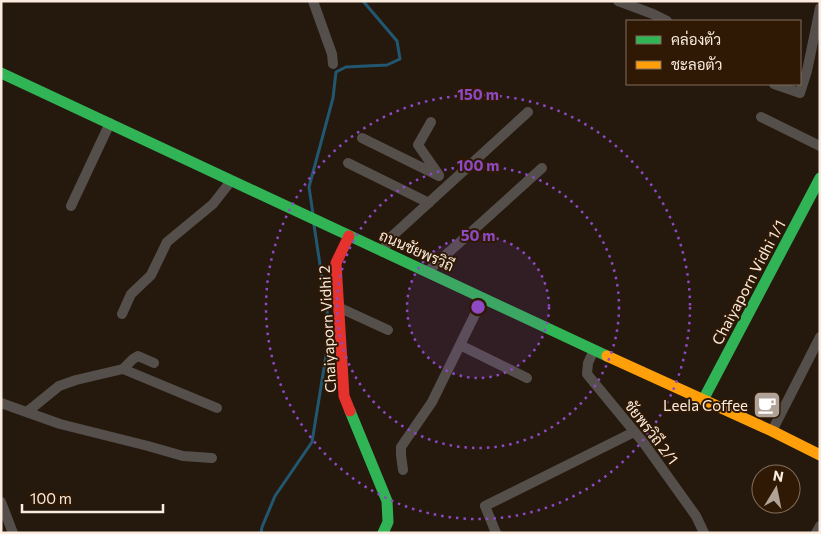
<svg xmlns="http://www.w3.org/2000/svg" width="821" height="534" viewBox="0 0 821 534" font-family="Commissioner,Sarabun,sans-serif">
	<rect width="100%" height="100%" fill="#25190e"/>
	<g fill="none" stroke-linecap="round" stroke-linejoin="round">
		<path stroke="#215771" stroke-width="3" d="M313,214l-4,-27 24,-89 3,-26 10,-5 41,-2 13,-6 -3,-18 -34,-40
			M261,533l1,-6 13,-31 37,-54 18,-111 -16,-106"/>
		<path stroke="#554f4c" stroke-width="10" d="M313,1l19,53 1,10
			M618,1l35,13 14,7
			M774,84l26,9 7,-22 13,-63
			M761,117l59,29
			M431,122l-13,23 21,30
			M362,138l77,38
			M348,163l81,40
			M71,206l39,-83
			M383,252l6,-13 139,-127
			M428,271l114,-103
			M338,307l50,23
			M122,314l9,-20 20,-19 16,-33 46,-38 18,-23
			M460,345l67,33
			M594,350l-6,13 -1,11 56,68 53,74 8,17
			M123,369l10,-10 5,-3 16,7
			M1,403l59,21 88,22 35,10 29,2
			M27,412l32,-26 17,-6 47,-11 94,39
			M772,431l48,-94
			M403,470l-2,-15v-8l31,-45 51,-104
			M1,502l12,31
			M496,533l-11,-27 149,-74
			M816,533l4,-7"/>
		<path stroke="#30b455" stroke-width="11" d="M1,73l606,283
			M703,400l117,-222
			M350,411l37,90 1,21 -5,11"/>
		<path stroke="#ff9f0a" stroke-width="11" d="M607,356l165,75 48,24"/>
		<path stroke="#e5322d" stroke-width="11" d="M349,236l-13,27 8,133 6,15"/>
	</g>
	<circle cx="478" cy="307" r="71" fill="#8e49c4" fill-opacity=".12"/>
	<g fill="none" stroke="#8e49c4" stroke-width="2.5" stroke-dasharray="2.5 5">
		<circle cx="478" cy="307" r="71"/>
		<circle cx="478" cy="307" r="141"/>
		<circle cx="478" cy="307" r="212"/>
	</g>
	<defs>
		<g id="cafe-square" transform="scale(1.4375)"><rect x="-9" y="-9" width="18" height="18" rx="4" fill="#b0a296" stroke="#2f1904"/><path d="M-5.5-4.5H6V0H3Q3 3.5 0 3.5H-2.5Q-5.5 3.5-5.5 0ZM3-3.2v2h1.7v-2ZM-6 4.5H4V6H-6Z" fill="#fff"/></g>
	</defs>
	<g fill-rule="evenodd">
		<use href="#cafe-square" x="767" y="405"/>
	</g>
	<g text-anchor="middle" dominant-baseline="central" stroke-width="4" stroke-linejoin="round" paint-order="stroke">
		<g font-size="15" fill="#fbecdf" stroke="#2f1904">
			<text transform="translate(417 250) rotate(24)">ถนนชัยพรวิถี</text>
			<text transform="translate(748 282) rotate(-62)">Chaiyaporn Vidhi 1/1</text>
			<text transform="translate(327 329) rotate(-93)">Chaiyaporn Vidhi 2</text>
			<text transform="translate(652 432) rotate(52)">ชัยพรวิถี 2/1</text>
		</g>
		<g font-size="15" fill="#fbecdf" stroke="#2f1904" text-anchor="end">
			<text x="748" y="405">Leela Coffee</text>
		</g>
	</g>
	<circle cx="478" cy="307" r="8" fill="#8e49c4" stroke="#2f1904" stroke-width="2.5"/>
	<g font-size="15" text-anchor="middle" font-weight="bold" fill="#8e49c4" stroke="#2f1904" stroke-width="4" stroke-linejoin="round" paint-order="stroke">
		<text x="478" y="100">150 m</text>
		<text x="478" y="171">100 m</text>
		<text x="478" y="241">50 m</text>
	</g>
	<rect width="821" height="534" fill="none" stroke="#fbecdf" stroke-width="5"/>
	<rect x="626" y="20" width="175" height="65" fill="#2f1904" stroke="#816d5c"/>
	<rect x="636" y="36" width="25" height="8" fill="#30b455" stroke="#816d5c"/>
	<text x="671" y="45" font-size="15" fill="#fbecdf">คล่องตัว</text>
	<rect x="636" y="61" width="25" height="8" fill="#ff9f0a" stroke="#816d5c"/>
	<text x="671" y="70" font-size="15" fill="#fbecdf">ชะลอตัว</text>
	<g transform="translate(776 489) rotate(10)"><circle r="24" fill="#2f1904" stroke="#816d5c"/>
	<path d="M0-4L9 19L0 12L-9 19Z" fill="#b0a296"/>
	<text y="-8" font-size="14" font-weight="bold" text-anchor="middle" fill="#fbecdf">N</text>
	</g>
	<path d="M22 504v8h141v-8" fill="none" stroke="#fbecdf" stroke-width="2.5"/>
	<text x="30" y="504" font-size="15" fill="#fbecdf" stroke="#2f1904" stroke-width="4" paint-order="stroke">100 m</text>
</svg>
